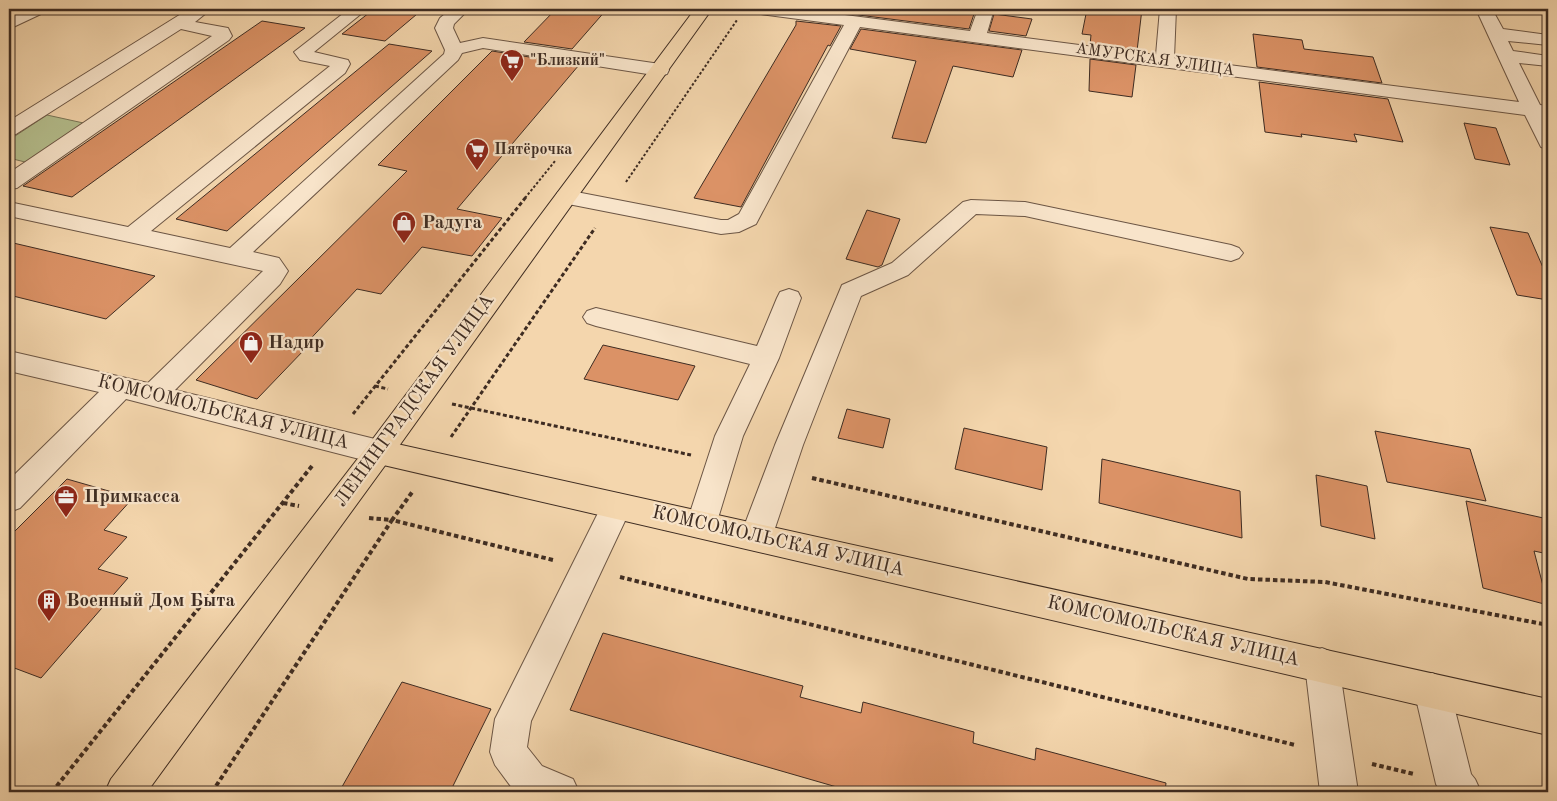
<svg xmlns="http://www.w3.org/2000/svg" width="1557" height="801" viewBox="0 0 1557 801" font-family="'Old Standard TT',serif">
	<rect width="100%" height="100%" fill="#f4d6ad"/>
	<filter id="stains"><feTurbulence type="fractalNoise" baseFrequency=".004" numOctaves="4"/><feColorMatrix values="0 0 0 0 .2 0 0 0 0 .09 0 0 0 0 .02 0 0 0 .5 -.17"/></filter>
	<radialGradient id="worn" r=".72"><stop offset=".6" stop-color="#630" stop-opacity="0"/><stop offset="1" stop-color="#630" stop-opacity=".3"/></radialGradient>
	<path fill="#b5bf8e" stroke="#7a7658" d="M47,115l41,9 -59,39 -20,-5v-18z"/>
	<path fill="#db9266" stroke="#3e2c22" d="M374,9h49l-38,32 -43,-7z
		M556,9h51l-35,40 -48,-7z
		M811,9h144l20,2 -6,18z
		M1087,9h55l-5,42 -47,-6 1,-10 -9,-1z
		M994,14l38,5 -6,17 -37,-5z
		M262,21l43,7 -233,169 -49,-11z
		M796,21l45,5 -11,20 -2,-1 -87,162 -47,-9 102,-173z
		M861,29l161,21 -9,27 -60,-11 -27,77 -34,-5 24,-77 -66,-12z
		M1253,34l49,6 2,9 69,8 9,26 -125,-16z
		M389,44l43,7 -205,180 -51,-12z
		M492,51l87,14 -122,144 45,9 -30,38 -50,-9 -41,47 -24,-5 -55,59 3,1 -48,50 -61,-19 211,-209 -29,-6z
		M1090,59l46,6 -4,32 -43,-6z
		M1259,82l129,17 15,43 -49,-8 3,8 -56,-8 1,3 -37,-5z
		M1464,123l32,5 14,37 -35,-6z
		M867,210l33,9 -18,46 -4,2 -32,-8z
		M1490,227l38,6 20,46v21l-31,-5z
		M9,242l146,34 -49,43 -97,-24z
		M603,345l92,21 -17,34 -94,-21z
		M847,409l43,10 -7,29 -45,-10z
		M964,428l83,19 -5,43 -87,-21z
		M1375,431l95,18 16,52 -99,-19z
		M1102,459l138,32 2,47 -143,-35z
		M1316,475l51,11 8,53 -54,-13z
		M67,479l66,19 -29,32 23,7 -29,32 30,9 -87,100 -32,-12v-129z
		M1466,501l82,18v35l-14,-3 14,54 -65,-17z
		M603,633l200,53 -3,11 61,16 2,-11 111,30 -1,11 62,17 1,-12 130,35 -1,9h-311l-284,-82z
		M402,682l89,27 -41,83h-111z"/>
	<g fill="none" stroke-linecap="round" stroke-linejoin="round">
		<g stroke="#6c5645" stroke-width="2">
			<path id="minor" d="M25,9h20l-2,4 -34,16v-12z
				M189,9h18l-2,5 -10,8 33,6 4,8 -3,4 -212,148 -8,1v-16l203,-137 -31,-7 -165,105 -7,2v-15z
				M349,9h18l-53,43 34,8 2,4 -5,9 -194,158 79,17 214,-194 1,-4 -10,-22 5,-10 11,-9h18l-15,15 -1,4 7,15 23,-5 177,26 7,2 2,4 -2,4 -7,2 -177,-28 -21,5 -4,7 -205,192 26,6 9,13 -8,13 -105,106 204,50 10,4 4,8 -4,8 -10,4 -253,-65 -106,109 -11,4v-32l90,-88 -90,-21v-20l139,32 115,-112 -254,-55v-14l119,25 202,-161 -30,-6 -6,-8z
				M753,9h45l172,22 8,-22h16l-7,24 169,22 4,-46h16l-2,49 345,44 -43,-93h16l11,20 45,6v10l-40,-4 5,10 35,5v10l-29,-3 21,42 8,1v12h-2l2,5v26l-7,-2 -16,-32 -665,-88 -104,197 -17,8 -18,2 -163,-32 -3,-5 3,-5 8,-2 155,30h7l11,-6 105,-189 -83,-11 -6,-1z
				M971,200l54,2 206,43 8,3 4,5 -4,5 -8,3 -206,-45 -49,-2 -68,61 -47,21 -58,149 -31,92 -5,10 -11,4 -11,-4 -5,-10 35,-92 67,-160 50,-22 71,-61z
				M789,289l9,3 3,6 -22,60 -36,78 -27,89 -4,9 -11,4 -11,-4 -4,-9 29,-89 35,-72 -154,-38 -9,-3 -4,-6 4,-6 9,-3 161,38 20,-48 3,-6z
				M617,493l11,4 4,9 -101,215 -4,26 15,19 31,13 6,13h-64l-20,-27 -5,-13 5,-33 111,-222z
				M1322,648l12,5 5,12 19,127h-38l-15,-127 5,-12z
				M1432,673l12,5 6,12 21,84 4,5 6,13h-41l-4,-8 -22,-94 6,-12z"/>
		</g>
		<g stroke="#3e2c22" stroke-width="2">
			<path id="major" d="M379,440l1169,259v36l-1169,-271 -10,-4 -4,-8 4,-8z"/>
		</g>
		<g stroke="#3e2c22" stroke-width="2">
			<path id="highway" d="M695,9h17l-323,451 -242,332h-42l6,-13 258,-335z"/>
		</g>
		<path stroke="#3e2c22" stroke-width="2" stroke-dasharray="2.5 2" stroke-linecap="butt" d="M626,182l111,-162
			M525,198l30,-37"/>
		<path stroke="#3e2c22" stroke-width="3" stroke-dasharray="4 2.5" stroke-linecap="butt" d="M375,386l13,3
			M452,404l239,51
			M353,414l173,-217
			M451,437l144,-209"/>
		<path stroke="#3e2c22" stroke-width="4" stroke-dasharray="4.5 3" stroke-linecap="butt" d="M812,478l436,101 77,3 223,43
			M283,503l16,3
			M369,518l23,2 21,-29
			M620,577l675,168
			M1372,764l42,10
			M52,792l260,-326
			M212,792l180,-272 161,40"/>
		<use href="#minor" fill="#f8e4ca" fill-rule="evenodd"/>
		<use href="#major" fill="#f4d6ad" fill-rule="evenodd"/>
		<use href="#highway" fill="#f4d6ad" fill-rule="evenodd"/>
	</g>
	<defs>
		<g id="supermarket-pin" transform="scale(1.25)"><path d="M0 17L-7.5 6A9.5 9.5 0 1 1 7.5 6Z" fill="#8f2418" stroke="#f8e4ca"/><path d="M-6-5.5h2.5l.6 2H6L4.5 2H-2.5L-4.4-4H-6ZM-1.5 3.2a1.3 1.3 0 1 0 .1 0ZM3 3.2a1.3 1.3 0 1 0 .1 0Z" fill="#fff"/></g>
		<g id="shop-pin" transform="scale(1.25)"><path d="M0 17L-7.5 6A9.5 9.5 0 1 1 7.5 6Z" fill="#8f2418" stroke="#f8e4ca"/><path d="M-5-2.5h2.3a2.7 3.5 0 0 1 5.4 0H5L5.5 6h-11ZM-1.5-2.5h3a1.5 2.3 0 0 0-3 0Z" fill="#fff"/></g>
		<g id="office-pin" transform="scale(1.25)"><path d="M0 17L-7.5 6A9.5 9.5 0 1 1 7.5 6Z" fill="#8f2418" stroke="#f8e4ca"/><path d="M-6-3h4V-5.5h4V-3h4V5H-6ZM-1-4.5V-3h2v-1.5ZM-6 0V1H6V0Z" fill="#fff"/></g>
		<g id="building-pin" transform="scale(1.25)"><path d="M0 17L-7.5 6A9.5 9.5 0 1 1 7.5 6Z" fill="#8f2418" stroke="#f8e4ca"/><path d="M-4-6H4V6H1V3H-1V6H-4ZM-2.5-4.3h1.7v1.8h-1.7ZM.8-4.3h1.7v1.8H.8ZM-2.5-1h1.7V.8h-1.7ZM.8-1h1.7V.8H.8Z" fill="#fff"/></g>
	</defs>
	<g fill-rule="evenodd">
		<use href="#supermarket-pin" x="512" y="61"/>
		<use href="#supermarket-pin" x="477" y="150"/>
		<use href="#shop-pin" x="404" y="223"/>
		<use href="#shop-pin" x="251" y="343"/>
		<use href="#office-pin" x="66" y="497"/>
		<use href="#building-pin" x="49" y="601"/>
	</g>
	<g text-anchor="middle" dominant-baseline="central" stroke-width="4.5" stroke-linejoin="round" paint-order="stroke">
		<g font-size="16" fill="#3e2c22" stroke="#f8e4ca">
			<text transform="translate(1155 60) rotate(8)">АМУРСКАЯ УЛИЦА</text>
		</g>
		<g font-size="16" font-weight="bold" fill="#3e2c22" stroke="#f8e4ca" text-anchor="start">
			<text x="530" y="61">"Близкий"</text>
			<text x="494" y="150">Пятёрочка</text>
		</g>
		<g font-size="19" font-weight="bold" fill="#3e2c22" stroke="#f8e4ca" text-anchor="start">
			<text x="422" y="223">Радуга</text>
			<text x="268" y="343">Надир</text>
			<text x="84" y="497">Примкасса</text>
			<text x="66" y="601">Военный Дом Быта</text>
		</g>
		<g font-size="19" fill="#3e2c22" stroke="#f8e4ca">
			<text transform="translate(415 401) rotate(-54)">ЛЕНИНГРАДСКАЯ УЛИЦА</text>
			<text transform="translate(223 413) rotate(14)">КОМСОМОЛЬСКАЯ УЛИЦА</text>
			<text transform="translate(778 542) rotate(13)">КОМСОМОЛЬСКАЯ УЛИЦА</text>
			<text transform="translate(1173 632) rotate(13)">КОМСОМОЛЬСКАЯ УЛИЦА</text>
		</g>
	</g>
	<rect width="1557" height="801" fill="none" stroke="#f4d6ad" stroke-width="30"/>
	<rect x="10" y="10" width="1537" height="781" fill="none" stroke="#3e2c22" stroke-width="2.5"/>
	<rect x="15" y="15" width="1527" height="771" fill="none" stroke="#3e2c22"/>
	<rect width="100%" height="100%" filter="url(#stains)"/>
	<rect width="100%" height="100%" fill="url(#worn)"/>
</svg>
